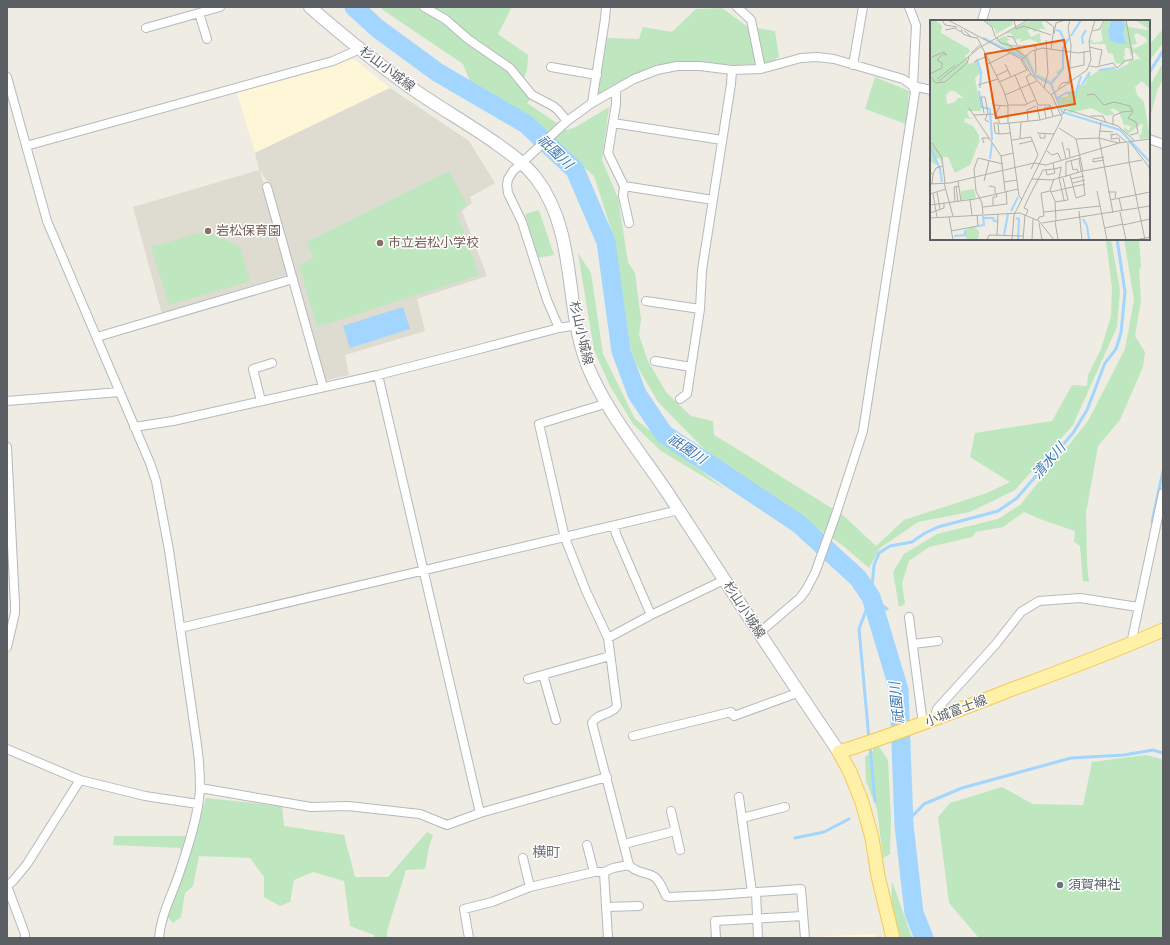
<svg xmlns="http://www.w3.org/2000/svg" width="1170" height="945" viewBox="0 0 1170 945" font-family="'Sofia Sans Condensed','Noto Sans JP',sans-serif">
	<rect width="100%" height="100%" fill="#eeece3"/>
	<path fill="#fff6d7" d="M354,59l36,29 -135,65 -18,-60 11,-5z
		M875,934v4l-67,-1z"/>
	<path fill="#dedbd1" d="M390,88l79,53 26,42 -25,14 2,6 -10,8 25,65 -70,23 8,32 -80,24 4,20 -26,6 -52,-195 -11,-15 27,104 -125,39 -29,-107 126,-37 -4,-17z"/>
	<path fill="#bee7bf" d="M381,7h131l-14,27 30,21 -1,15 -4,11 12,13 -8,9 40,27 9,-3 33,-20 -7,53 16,38 10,64 7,11 6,46 -2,16 9,26 18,31 25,24 22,5 1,14 20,12 110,69 32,30 28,-26 83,-27 23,-11 -40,-25 5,-24 77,-12 20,-36 15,1 1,-11 13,-26 10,-33 1,-28 -6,-47v-2h5l9,51 -3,37 -44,98 -58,65 -45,22 -52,10 -38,26 -11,20 -27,-23 -133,-91 -51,-52 -22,-38 -12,-35 -12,-97 -18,-56 -58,-50 -65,-42 -8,-20 -80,-54z
		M722,8l26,19 27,4 4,26 -12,7 -33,1 -57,-4 -27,7 -54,30 11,-60 32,1 4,-12 29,5 24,-23z
		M1163,29v14l-14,18v-16z
		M1163,63v16l-6,12 -8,31v-35z
		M875,77l34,14 -3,33 -41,-15z
		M449,171l18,34 -10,8 22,62 -162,52 -18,-61 14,-8 -6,-16z
		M539,210l15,45 -16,3 -13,-44z
		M206,231l34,16 10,34 -81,24 -18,-58z
		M1124,239h15l2,28 -2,3 2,30 -6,36 10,16 -2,15 -23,53 -22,26 -11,62 -1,3 1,51 2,20 -6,-1 -3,-35 -6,-4 1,-11 -35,-12 -16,-7 -21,15 -27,5 -4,5 -43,10 -20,14 -7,22 3,21 -6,3 -6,-35 11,-18 33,-20 61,-15 22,-14 68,-84 37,-72 9,-49z
		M578,253l13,20 12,81 32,65 91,71 -65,-39 -28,-27 -23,-38 -16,-36z
		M873,738l15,22 3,59 -1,35 -7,4 -6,-49 -11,-28 -1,-24 8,-6z
		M1146,755l15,4 2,2v177h-184l-30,-35 -11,-86 12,-14 52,-16 31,17 50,1 9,-43z
		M206,798l76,8 2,20 60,9 11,42h33l39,-45 6,3 -4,12 -4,22 -19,1 -19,61v7h-12l-1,-3 -24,-9 -6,-45 -31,-9 -19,8 -4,22 -10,4 -16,-9v-20l-14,-19 -51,-2 -6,30 -8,7 -4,24 -8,6 -7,-8 19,-44 -5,-23 -67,-3 1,-9h80z
		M892,881l20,57h-12l-9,-27z"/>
	<path fill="#a2d6ff" d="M403,307l7,22 -60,19 -7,-22z"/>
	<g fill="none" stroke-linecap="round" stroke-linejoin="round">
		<path stroke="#a2d6ff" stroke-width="3" d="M1149,73l14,-22
			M1152,522l11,-51
			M871,597l3,-32 5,-12 11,-7 22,-4 13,-9 13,-6 60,-16 19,-13 56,-65 14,-23 18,-47 11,-14 5,-16 4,-41 -8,-53
			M869,739l-10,-110 12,-32 16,12
			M870,747l5,54
			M904,825l20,-21 38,-16 109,-30 53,-3 29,-5 10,3
			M795,838l29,-6 25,-13"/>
		<path stroke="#a2d6ff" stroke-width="19" d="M354,7l23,21 60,44 89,52 49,46 31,72 15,109 16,43 27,40 135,90 59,54 13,19 28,93 5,135 10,88 10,25"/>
		<g stroke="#b5b9be" stroke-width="10">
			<path id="minor" d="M424,7l21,12 23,20 42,29 22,27 21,11 5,4 9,11
				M737,7l14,13 10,49
				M199,13l8,26
				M982,21l4,-14
				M146,28l74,-21
				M853,65l10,-58
				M551,67l46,8
				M7,77l40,144 103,242 6,18 13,69 28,195c2,14 3,28 3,43 -1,25 -11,56 -19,80 -7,24 -20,45 -22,70
				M616,90v14l-8,49 16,33 -1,10 6,27
				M592,103l13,-84 1,-12
				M613,123l109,17
				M1149,139l14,5
				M26,146l307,-85 27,-12
				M624,186l89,14
				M267,187l56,200
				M646,301l54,8
				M559,328l-12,-28 -25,-78 -14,-29 -1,-8 1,-6 5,-8 54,-50 25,-18 42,-24 23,-9 20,-4h23l32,4 29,-1 40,-11 16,-1 17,2 69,20 10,7 18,4
				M97,337l196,-58
				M655,361l36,6
				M378,375l102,438
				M680,399l7,-5 13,-85 2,-39 29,-186 1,-14
				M7,401l113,-9
				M261,401l-8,-32 19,-6
				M605,403l-7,3 -59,18 26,114 21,53 22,47 9,68c-6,10 -19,6 -25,17l37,142c9,9 14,6 24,11 6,3 10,13 13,20l3,1 46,-2 86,-6 4,49
				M134,427l39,-6 205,-46 94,-24 87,-23 18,-3
				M7,447l8,157v9l-8,34
				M614,526l2,8 35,81
				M909,617l14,107
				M180,628l499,-118
				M759,633l41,-35 6,-8 9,-17 20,-56 28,-86 52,-339 -2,-6 3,-61 -7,-18
				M608,638l43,-23 73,-35
				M913,644l25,-3
				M1131,644l32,-151
				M543,675l13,45
				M528,679l82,-23
				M934,720l3,-11 58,-64 26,-33 18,-11 41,-3 58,9
				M633,736l98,-24 3,4 66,-24
				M7,749l73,31 65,16 53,8
				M200,788l111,19 37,-1 72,8 27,11 33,-12 127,-36
				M739,797l13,95
				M671,811l9,39
				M742,818l43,-11
				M624,844l51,-13
				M587,845l7,27
				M523,858l7,29
				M7,886l6,-5 14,-17 53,-84
				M7,886l18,48v4
				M756,892l2,46
				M606,907l33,-1
				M469,938l-5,-29 28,-7 38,-15 64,-15h10
				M608,938l-4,-66 9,-4 16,-3
				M716,938l-1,-17 88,-5"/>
		</g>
		<g stroke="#b6bac0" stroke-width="14">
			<path id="secondary" d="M310,7c32,28 65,55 100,80 28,20 59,37 87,57 14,10 28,20 39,34 44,58 26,135 56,198 20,43 51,80 77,119 56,86 112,172 170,257"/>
		</g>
		<g stroke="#f5c955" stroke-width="15">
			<path id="primary" d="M893,938l-15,-62 -6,-38 -10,-36 -12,-30 -11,-20c58,-18 115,-40 171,-62 52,-19 103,-38 153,-60"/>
		</g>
		<use href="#minor" stroke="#fff" stroke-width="8"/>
		<use href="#secondary" stroke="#fff" stroke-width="12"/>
		<use href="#primary" stroke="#fff1a7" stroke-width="13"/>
	</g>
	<g fill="#8d6e63" stroke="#fff" stroke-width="1.5">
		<circle cx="208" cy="231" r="4"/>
		<circle cx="380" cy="243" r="4"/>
	</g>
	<circle fill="#6b7280" stroke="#fff" stroke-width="1.5" cx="1060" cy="885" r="4"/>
	<g text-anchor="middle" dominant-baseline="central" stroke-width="3" stroke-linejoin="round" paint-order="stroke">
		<g font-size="13" fill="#5b5f64" stroke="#fff">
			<text transform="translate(387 69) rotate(37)">杉山小城線</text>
			<text transform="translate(581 333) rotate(77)">杉山小城線</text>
			<text transform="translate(744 610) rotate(57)">杉山小城線</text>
			<text transform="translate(956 711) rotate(-21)">小城富士線</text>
		</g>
		<g font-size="13" fill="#785e54" stroke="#fff" text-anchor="start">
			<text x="216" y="231">岩松保育園</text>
			<text x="388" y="243">市立岩松小学校</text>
		</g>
		<g font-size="13" fill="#5b616d" stroke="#fff" text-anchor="start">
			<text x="1068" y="885">須賀神社</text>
		</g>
		<g font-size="14" font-style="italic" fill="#3c76b4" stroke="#fff">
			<text transform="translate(555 152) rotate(44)">祇園川</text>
			<text transform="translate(687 449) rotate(34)">祇園川</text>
			<text transform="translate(1049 461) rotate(-49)">清水川</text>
			<text transform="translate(897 703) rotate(-96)">祇園川</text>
		</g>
		<g font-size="14" fill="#6c7176" stroke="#fff">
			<text x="546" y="852">横町</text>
		</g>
	</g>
	<g transform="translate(930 20)">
		<rect width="220" height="220" fill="#eeece3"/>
		<path d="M0,0h5l7,6 -1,7 28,16 1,3 -5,4 4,8 9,-3 3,11 -6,6 6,33h-14l2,6 5,2 -9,-1 -1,4 9,4 6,9v7l-9,23 -15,8 -7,-16h-5l-1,7 -2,-5 -3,-1 -1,7 -6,-4zM20,71h4l10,7h-6l-3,4 -8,2 -1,-9zM83,0l-1,5 -16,9 -1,-5 -10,-8zM101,0l13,1 -2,2 3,6 -1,1 -2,-2 -8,4 -2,-3 -5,1 4,7 9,-4 1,11 -11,-5 -10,3 1,-4 -6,2 -4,-7 -8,1zM175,0h6l-3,14 7,9h12l-4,-10v-13h7l-5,2 4,5 17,3 3,-1 -14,-9h15v69l-8,-8 -7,6 2,8 7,7 6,36 -10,1 -1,-4 2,-1 2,-9 -2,-1 -13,10 -4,-4v-3l5,4 2,-5 -7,-1 -5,-13 -6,-4 -3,2 5,4 -8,2 -16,-8 -21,5 -7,-3 -3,-4 8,6 3,-2 -11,-6 -2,-6 10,-2v-3h8l2,-8h7l3,-8 -2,-1 3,-3 2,3 8,-6 19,-1 10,-5 2,-4 11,-1 -7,-7 -3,4 -2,-8h-4l-1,5 2,1 -3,3 3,3 -3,4 -8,-1 -2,-9 -5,-1 -3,-9h-13l-3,-2 2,-3 3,4 9,-2 -2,-11zM207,13l9,5 1,4 -13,7 -3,-4 6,-1 -3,-9zM74,16l6,3 -3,2 5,8h8l5,7 2,-2 8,19 16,8 1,-2 7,-4 -3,-3 7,-5 -1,-14 2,10 -1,7 -4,5 -8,7 -13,-5 -6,-6 -5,-12 -32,-18zM44,169l2,9 -15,2v-9zM35 214a7 7 0 1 1 14 0a7 7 0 1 1-14 0Z" fill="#bee7bf" fill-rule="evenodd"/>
		<path d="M181,0h12l2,7 -2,6 4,11 -12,-1 -5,-3 -2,-8z" fill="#a2d6ff"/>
		<path fill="none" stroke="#a2d6ff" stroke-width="2" d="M126,10l4,1 5,11M141,16l10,-16M53,18l43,21 9,17 16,8 11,28 58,18 30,32M153,24l-1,-7 4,-7M47,39l4,13 -1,16M169,50l16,-2M121,64l12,-15v-21l6,-10M152,65l8,-13M49,71l2,16 9,2 2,31M126,79l10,-6 10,-1 5,-16M0,126l10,23 2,13M60,139l2,-16M81,191l7,-14M54,198h9l1,3h3M86,198l3,1 -1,21M153,199l4,7 2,14M48,206l6,-1 -1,-9M74,215l4,-21M24,216l11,-1v-5"/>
		<path fill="none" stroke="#afb0ac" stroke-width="1" d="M12,0l3,5 12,2M18,0l75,40 8,14 21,22 10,22 -48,97 -2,25M53,0l9,7 3,9 6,7 12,3h22l2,4M84,0l2,9 8,-3 27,9M114,0l10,7 -3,22M31,9l2,5 8,3M15,10l10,-2 6,4M34,10l7,7 6,1M163,11l7,-2 4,-9M124,14l2,-11 9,-3M77,16l6,1 4,8M47,17l26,52 5,16v18M80,26l15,10M159,27l13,3 -3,15M105,30l1,23M41,33l9,-8M44,42l11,-5M58,44l22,-11M75,44l6,13M160,46l6,1 17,-4 4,5 8,-7 8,-2 -7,-39M140,48l14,-3v-13M97,50l-6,-10 11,-9 10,-3 36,5 12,-2M0,54l12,-6v-5l-5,-3 6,-6 4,1 -3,-3 -12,5M101,54l-5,3 12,28h12l3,11M85,55l12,29M0,56l6,7 9,-1 22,-19 2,-6M66,56l12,-6M7,59l18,-14M9,61l40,-33 49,-28M60,61l3,24 15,1M69,62l28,-12M139,64l2,-39 -3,-17 2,-8M48,65l20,-6M114,68l4,-15 -2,-33M128,69l4,-6 7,-1M75,75l32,-14M121,75l36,-25 4,-10 -2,-19 6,-21M157,75l7,-1 10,11 10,-3 16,4 3,6 -5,6 8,4 2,11 -8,2M78,85h17l10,-5M70,86l-4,8 4,10 40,-4 23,-6 2,-5 53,17 17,15M107,86l3,14M39,88l32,48 4,35M54,93l-3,-16h4l3,16 -3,7 4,2M44,95l22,-1M160,96h13l3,7M116,98l-2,-10 6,-1M98,101l-1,-11 9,-4M171,102l-2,16 14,75M79,103l10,73 3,3M183,105v-9l9,-4 10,-1M129,108l17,11 23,-1 19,5M170,111l13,1M107,113l17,1M69,114l-1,-11h-4l1,10 4,1h1l11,-1M110,114v4h5v-4M180,115l7,-1 9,8M182,115l-1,4 8,-1 1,5M90,118l1,-16M82,120l19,-3 7,18 -7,14M132,122l4,17M200,122l19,25 1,6M2,123l10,15 3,25M54,123l-2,-5h7M198,123l1,19 16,78M89,124l13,-3M136,129h3l1,9M117,131l5,4 6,-2 3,7M71,136l12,-3M174,137l-11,2v3l11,-2M149,139l2,12M141,141l2,9 4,-1 1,4M131,148l-2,10 5,22M116,150l1,5 8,-2 -1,-4 8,-2M153,151l59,-11M0,152l3,2 -1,10M3,154l3,-6 7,-2M140,155l6,23 9,-3 -3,-24M136,157v-15l15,-4M102,159l20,1 31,-9 -7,-32M124,159l-4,11 5,11 1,20M141,159l13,-3M28,161l3,20M54,161l5,-20M74,162l13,-2M14,163l9,33M142,163l13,-3M0,164l20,-1 84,-20 12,2 73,-22 31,-4M26,166l2,16M59,166l6,1v6M167,171l10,49M7,172l3,17M121,172l34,-8M178,172h8l-1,6M0,174l16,-5M3,174l4,23M189,178l3,13M40,180l2,15M180,180l40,-8M25,182l-1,-15 5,-1M125,182l13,-2 -5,-22M0,185l45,-6 43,-10M63,185v-8h4l-1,-4M53,187l24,-3 -1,-13M149,191l3,29M114,192l56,-6M190,192l6,28M0,193l14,-5v-5M53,194l-1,-11 -6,-12 -2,-22 4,-11 25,6M96,195l2,-5 -4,-2 5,-11 14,-27 11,-1 -1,-6M19,197l4,23M0,198l90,-5 19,8 15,19M108,200l1,-3 5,-1 -3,-23 9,-2M125,201l3,19M109,203l3,17M112,203l108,-17M193,205l27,-6M175,208l18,-4M21,211l27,-5 -1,-11M67,215l1,-21M57,220l2,-5 34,1M93,220l2,-25M102,220l1,-21M205,220l15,-3"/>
		<path fill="#e8590c" fill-opacity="0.15" stroke="#e8590c" stroke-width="2" d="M134,20l11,64 -79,14 -11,-64z"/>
		<rect width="220" height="220" fill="none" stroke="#5b5f64" stroke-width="2"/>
	</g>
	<rect width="1170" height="945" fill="none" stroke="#5b5f64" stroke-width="16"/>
</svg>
